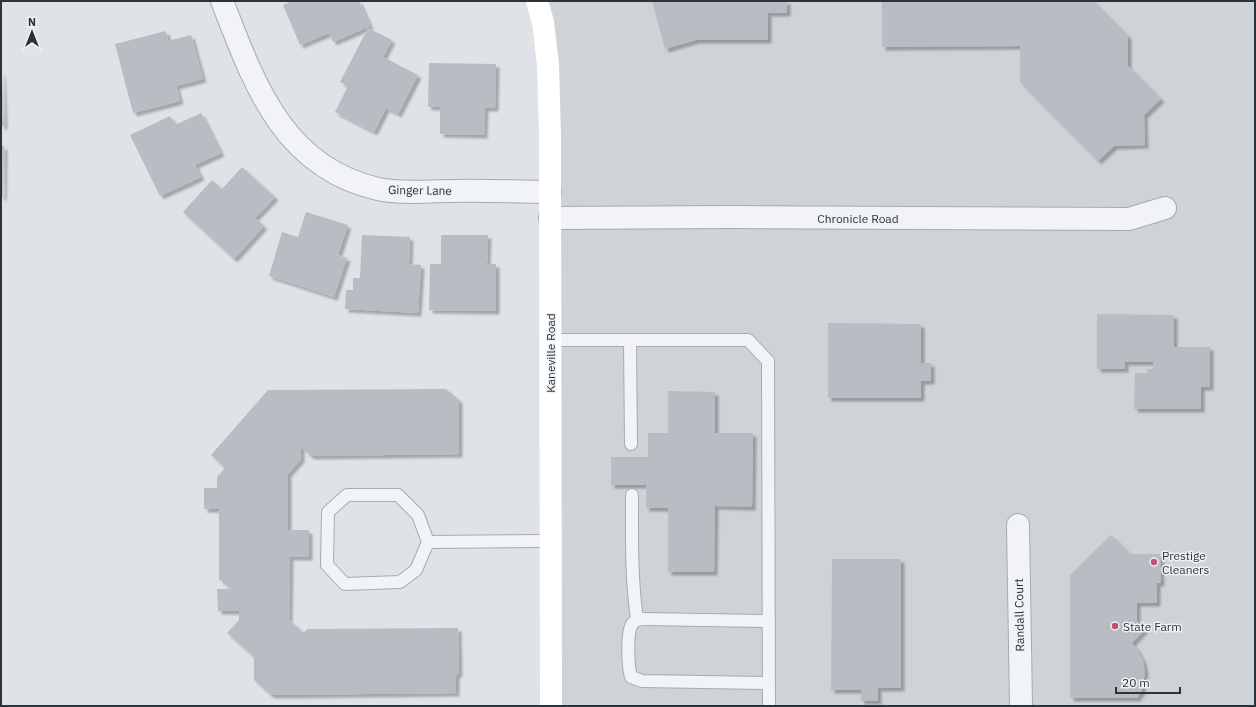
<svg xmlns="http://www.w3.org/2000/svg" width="1256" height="707" viewBox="0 0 1256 707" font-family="'IBM Plex Sans',sans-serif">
	<defs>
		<filter id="shadow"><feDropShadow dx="3.5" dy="3.5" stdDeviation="1" flood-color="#0004"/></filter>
	</defs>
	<rect width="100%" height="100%" fill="#dfe3e7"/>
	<path fill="#ced3d8" d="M545,1h710v705h-696z"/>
	<path fill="#b7bdc3" filter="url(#shadow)" d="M292,1h67l11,25 -37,16 -4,-9 -29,12 -17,-40z
		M652,1h135v12h-19v27h-72l-31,9z
		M882,1h211l35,35v30l33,33 -17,16 1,30 -31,1 -16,15 -78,-79v-36l-138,1z
		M368,28l24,12 -9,17 35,18 -20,39 -12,-6 -12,24 -39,-20 13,-26 -8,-4z
		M166,31l2,10 23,-6 12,44 -27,7 4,15 -47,12 -18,-69z
		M429,63l67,1 -1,44h-10l-1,27 -44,-1v-27h-12z
		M1,72h1l2,54h-3z
		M201,113l20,40 -26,12 6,12 -41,19 -30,-61 40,-19 5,9z
		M1,146h3l-1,51h-2z
		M242,167l33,30 -20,21 9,8 -30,33 -51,-47 29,-32 10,9z
		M306,212l42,13 -10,30 9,3 -13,39 -65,-21 13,-44 16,5z
		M362,235l48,2 -1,27 12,1 -3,48 -73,-4 1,-19h7v-12h7z
		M441,235h47l-1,29h9v47l-67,-1 1,-46h11z
		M1097,314l77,1v32h36v40h-9v22h-67l1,-36h12v-4h6v-7h-28v7h-28z
		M828,323l93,1v39h10v18h-10v17h-93z
		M446,389l13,11v54l-148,2 -10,-9v12l-13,15v56h21v27h-19l-1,63 15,13 3,-4 151,-1 1,44 -3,4v17l-185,2 -17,-15v-23l-27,-24 12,-13v-9h-21l-1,-22h14l-12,-10v-70h-15v-21h13v-11l8,-9 -14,-13 57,-65z
		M668,391l47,1v41h38l-1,74 -37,-1 -1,66h-46v-64h-22v-23h-35v-28h37v-24h20z
		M1111,535l19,19h30l1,29h-4v20h-20v18l8,8 -13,14 6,8 5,10 2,11 -2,12 -2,8 -4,6h-67v-123z
		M832,559h69v129h-23v13h-17v-11h-30z"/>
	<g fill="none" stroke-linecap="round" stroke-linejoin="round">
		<g stroke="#a5abb0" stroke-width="14">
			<path id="lane" d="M550,340h198l20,21 1,345
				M630,340l1,104
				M347,495h51l20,20 10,27 -12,28 -16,12 -55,2 -18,-19 1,-53z
				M632,495c0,41 -1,83 5,124
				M428,542l123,-1
				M769,621l-125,-2c-4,0 -8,0 -11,4 -7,7 -5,44 -2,54l11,4 127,2"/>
		</g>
		<g stroke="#a5abb0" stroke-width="24">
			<path id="street" d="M222,1c32,82 60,166 156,188 22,5 50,2 73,2 33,-1 66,1 99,1
				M550,218l181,-1 398,2 36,-11
				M1018,525l3,181"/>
		</g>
		<use href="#lane" stroke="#f2f3f6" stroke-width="12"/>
		<use href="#street" stroke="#f2f3f6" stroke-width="22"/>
		<path stroke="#fff" stroke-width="22" d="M537,1l6,21 5,42 2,71 1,571"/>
	</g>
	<g fill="#be536f" stroke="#eff2f5" stroke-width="1.5">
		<circle cx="1154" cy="562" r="4"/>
		<circle cx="1115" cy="626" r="4"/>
	</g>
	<g text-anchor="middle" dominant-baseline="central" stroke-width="3" stroke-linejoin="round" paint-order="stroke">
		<g font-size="12" fill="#2a333c" stroke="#eff2f5">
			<text transform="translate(420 190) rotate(1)">Ginger Lane</text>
			<text x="858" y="218">Chronicle Road</text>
			<text transform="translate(550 353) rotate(-90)">Kaneville Road</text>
			<text transform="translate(1019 615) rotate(-91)">Randall Court</text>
		</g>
		<g font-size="12" fill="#2a333c" stroke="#eff2f5" text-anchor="start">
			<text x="1162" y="555">Prestige<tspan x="1162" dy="14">Cleaners</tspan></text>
			<text x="1123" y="626">State Farm</text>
		</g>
	</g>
	<rect width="1256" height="707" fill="none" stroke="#2a333c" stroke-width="4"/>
	<g transform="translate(32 32)" stroke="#eff2f5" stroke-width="3" paint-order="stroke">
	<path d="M0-3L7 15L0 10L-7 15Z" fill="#2a333c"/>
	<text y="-6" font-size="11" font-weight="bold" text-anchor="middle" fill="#2a333c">N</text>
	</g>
	<path d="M1116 687v6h64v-6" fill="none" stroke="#2a333c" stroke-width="2"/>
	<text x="1122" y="687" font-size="12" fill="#2a333c" stroke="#eff2f5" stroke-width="3" paint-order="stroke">20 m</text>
</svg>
